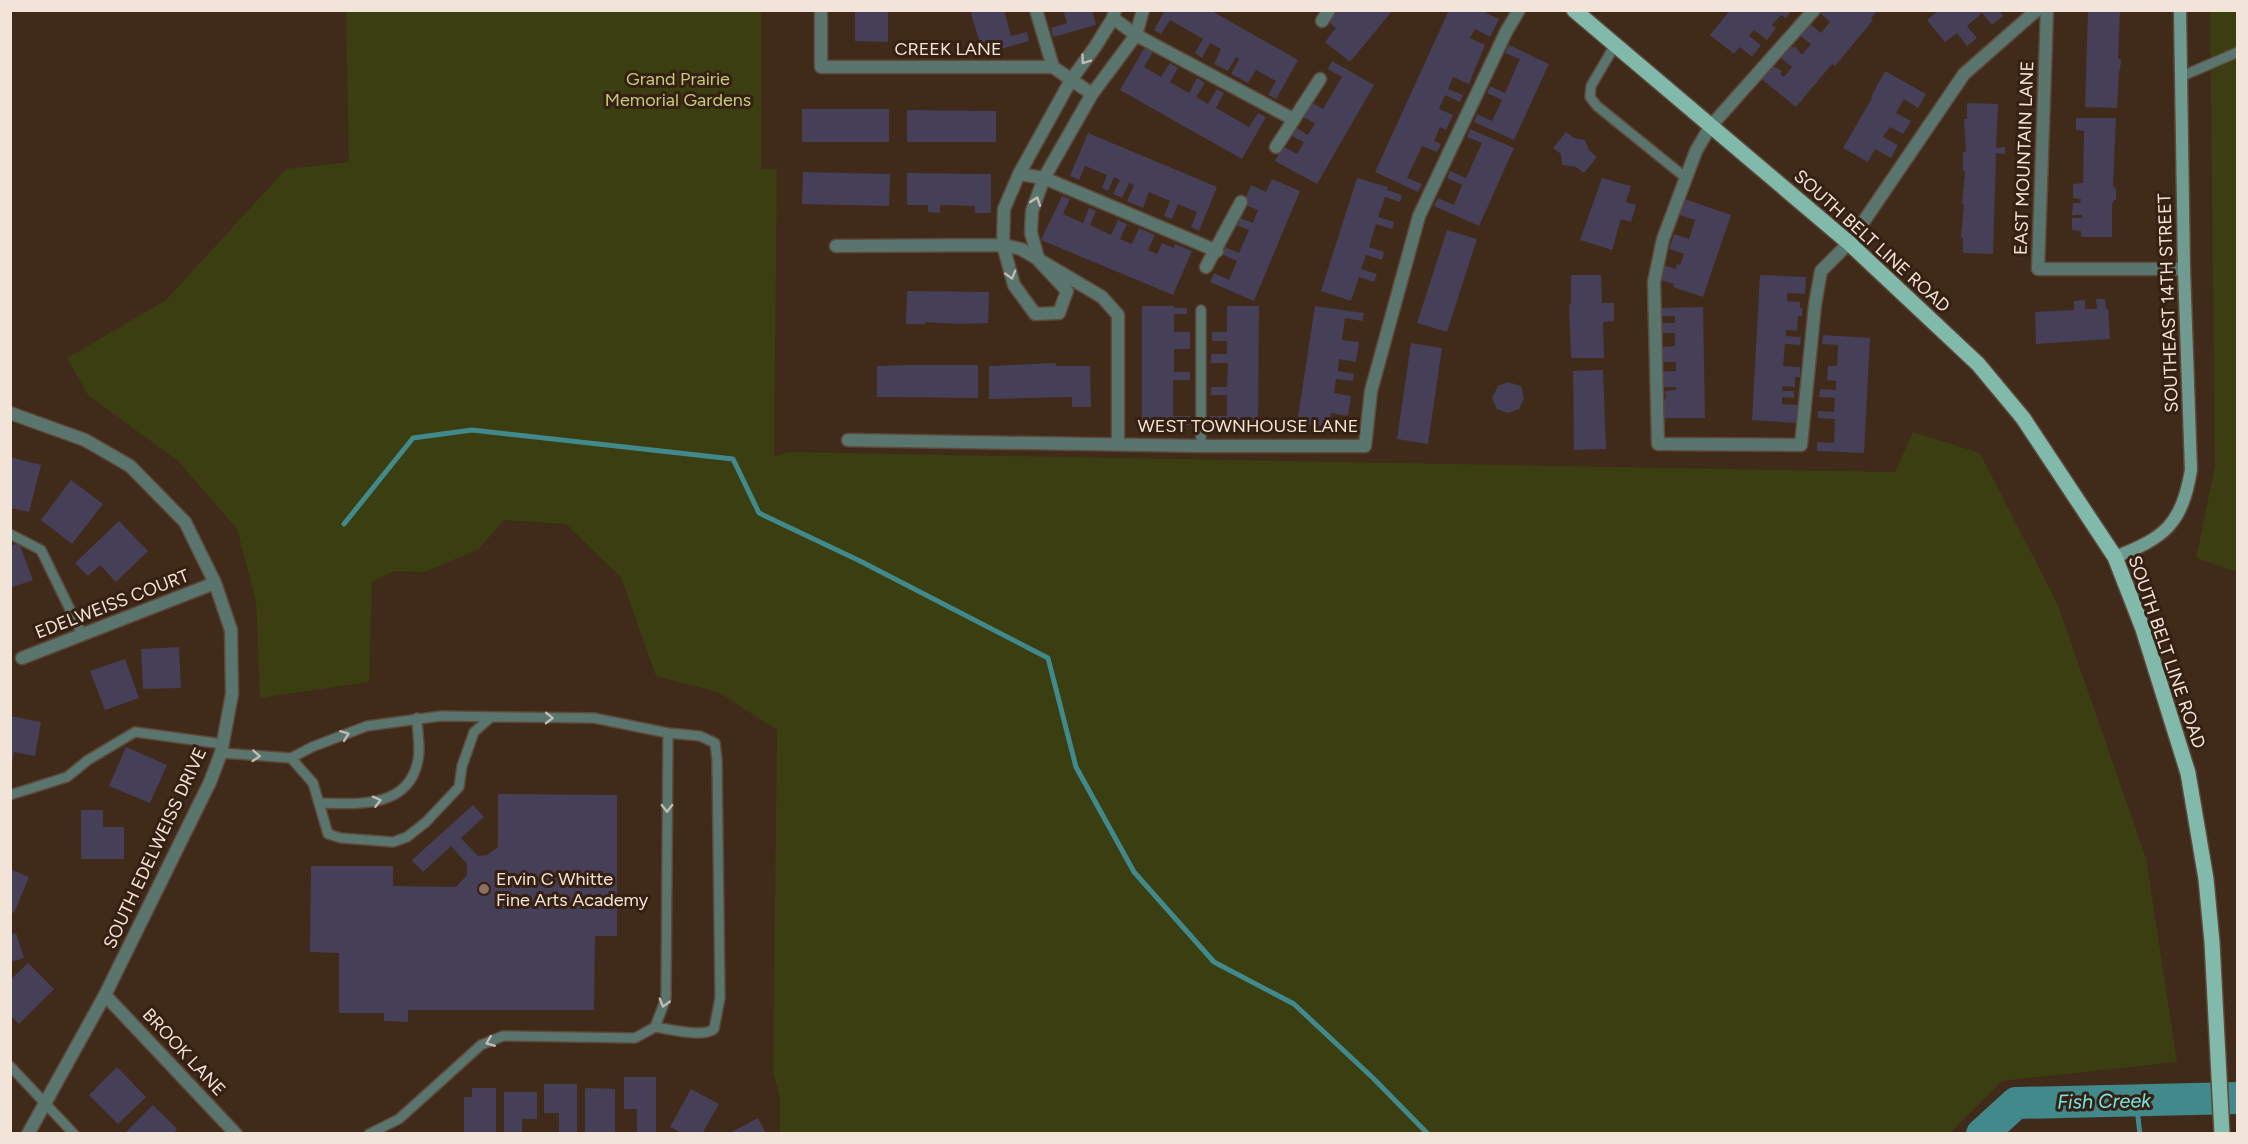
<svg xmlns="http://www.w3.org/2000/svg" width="2248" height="1144" viewBox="0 0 2248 1144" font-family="Figtree,sans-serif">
	<rect width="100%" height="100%" fill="#402a1a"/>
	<path fill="#3a3e10" d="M346,11h415v158h16l-3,288 14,-5 1107,20 18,-40 67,21 78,152 88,253 31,204 -175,19 -52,52h-1170v-35l-7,-26 4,-342 -57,-37 -64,-17 -35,-99 -55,-53 -62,-4 -25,29 -54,23 -31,-1 -22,11 -3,100 -109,16 -4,-97 -19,-72 -59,-68 -90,-66 -21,-37 99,-58 120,-131 63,-7z
		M2210,11h27v561l-41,-14 19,-92z"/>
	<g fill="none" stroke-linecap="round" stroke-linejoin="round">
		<path stroke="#41898b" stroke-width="5" d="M344,524l69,-86 59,-8 261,29 26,54 101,48 188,97 28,109 58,105 80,90 80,42 79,74 55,56
			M2136,1101l4,33"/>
		<path stroke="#41898b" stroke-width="32" d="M1982,1134l34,-31 222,-5"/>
	</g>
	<path fill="#453f57" d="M855,10h33v32l-33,-1z
		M970,10h34l7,26 16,-4 2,9 -46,13z
		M1063,10h29l4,15 -43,12 -2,-9 16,-5z
		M1165,10h45l88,50 -22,39 -8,-4 8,-14 -20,-11 -8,13 -17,-9 8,-15 -3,-2 -8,14 -14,-7 7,-15 -11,-6 -8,15 -7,-5 8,-14 -33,-19 -9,14 -7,-4z
		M1330,10h63l-43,52 -25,-20 11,-14 -12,-10z
		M1449,10h31l19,9 -9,18 -15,-8 -5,9 15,7 -16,39 -16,-7 -5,12 15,6 -3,7 -15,-7 -6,14 14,6 -7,15 -6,-3 -6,14 7,3 -4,8 -15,-6 -15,32 15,6 -4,8 -43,-20z
		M1730,10h62l-6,8 -5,-3 -9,10 4,3 -9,12 -13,-10 -5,6 12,9 -9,12 -12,-10 -6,7 -24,-19z
		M1817,10h61l-7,8 2,2 -38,46 -3,-2 -36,43 -36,-29 11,-13 11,6 -2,3 4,3 8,-10 -12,-10 10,-12 3,3 2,-2 7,9 9,-11 -13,-10 10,-12 13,11 9,-11z
		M1939,10h60l4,6 -11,9 -10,-12 -15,13 10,12 -10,8 -10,-13 -12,9 -18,-22z
		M2088,10h32l-2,49h3l-1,12h-1l-2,37 -32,-1z
		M1509,45l40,19 -35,76 -40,-18 3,-8 15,7 10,-21 -15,-7 3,-7 15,7 15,-34 -15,-6z
		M1145,47l8,5 -9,15 17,10 9,-14 8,5 -8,14 19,11 8,-15 8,5 -9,14 12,7 9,-15 7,4 -8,15 33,19 9,-14 8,4 -24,42 -122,-69z
		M1332,61l42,24 -57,99 -42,-23 8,-15 14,8 7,-12 -14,-7 5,-8 13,8 7,-12 -14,-7 8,-15 14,8 19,-32 -14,-8z
		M1885,71l41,23 -8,14 -14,-9 -8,14 15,8 -8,13 -13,-7 -7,10 15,8 -7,13 -16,-9 -7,13 -25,-14 29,-50 -1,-1z
		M1967,103l31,1 -2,44 9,-1v7l-9,-1 -3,101 -30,-1v-15h-2l3,-34h-2l3,-33h-2v-19h3l-2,-33h3z
		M802,109h87v33h-87z
		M907,110l89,1v31h-89z
		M2076,118h40l-3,68 3,3v11h-2l-2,4v33h-31v-6l-9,-1v-12h10v-3h-10l1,-12h7l1,-4 -8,-1v-14l10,-1 1,-52 -8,-1z
		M1470,129l44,19 -35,78 -45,-20 4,-8 16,7 8,-20 -15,-7 3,-7 16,7 16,-35 -15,-6z
		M1566,132l8,6 11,2 4,10 8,7 -13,16 -8,-6 -14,-2 -1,-11 -8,-6z
		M1088,133l129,54 -18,44 -8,-4 6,-15 -19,-8 -6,15 -8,-3 6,-15 -21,-9 -6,16 -16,-7 7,-16 -5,-2 -7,15 -9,-4 7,-14 -6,-3 -6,14 -6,-3 5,-13 -22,-9 -6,14 -9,-4z
		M803,172l87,2 -1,32 -87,-2z
		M907,173l84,1v39h-16v-7l-35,-1v8l-12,-1v-7h-21z
		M1357,178l31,9 -1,3 15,5 -2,7 -15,-5 -7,20 16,5 -2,7 -16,-5 -7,23 15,5 -2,8 -16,-5 -5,14 16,5 -3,8 -15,-5 -8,24 -30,-10z
		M1602,178l29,8 -5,16 10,3 -5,17 -10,-3 -9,31 -32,-10z
		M1272,179l28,12 -46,110 -44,-19 4,-9 15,7 8,-19 -16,-7 4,-7 14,6 10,-23 -15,-6 4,-7 15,6 5,-13 -15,-6 8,-19 15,7z
		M1062,196l8,3 -7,15 20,9 6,-15 7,3 -6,14 21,10 7,-15 9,4 -7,15 12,5 7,-16 16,7 -7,15 9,4 5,-11 12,5 1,-4 17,7 -19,44 -132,-55z
		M1685,199l46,16 -28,82 -30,-10 1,-3 -16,-5 5,-14 13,4 1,-5 3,1 4,-11 -15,-5 5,-15 15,5 6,-19 -15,-5z
		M1447,230l30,9 -30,93 -30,-9z
		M1571,275h30l1,28h12v18l-11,1 1,36h-33l-2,-54h2z
		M1760,275l46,2 -1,17 -18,-1v8l13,1v6h2v8h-4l-1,15 -11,-1v6l15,1 -1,8 -15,-1 -2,22 17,1v10h-5v10l-12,-1 -1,5h12v7l-12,-1v7l16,1 -1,18 -45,-3z
		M907,291l82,1 -1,31 -30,1 -32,-2 -1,2h-19z
		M2096,299h9l1,10h2l2,30 -74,5 -1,-32 39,-2v-9l11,-1v9h12z
		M1142,306h32v2h13v6h-13v18h16v17h-16v23h16v8h-17v36h17v9h-48z
		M1227,306h32l-1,119h-48v-9h17v-21h-16v-8h16l1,-24h-17v-9h16v-13h-15v-9h15z
		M1315,306l49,7 -2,8 -17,-3 -3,22 17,2 -3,20 -17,-3 -1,12 16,3 -1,7 -17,-2 -2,14 17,3 -3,20 -17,-3 -2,14 -32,-4z
		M1703,307l2,111h-45v-19h6l-1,-8 11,-1v-3h-17v-15l17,-1v-9h-17v-15l16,-1v-13h-15v-10h15v-7h-17v-8z
		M1823,335l47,3 -6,115 -47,-2v-9l17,1 1,-24 -17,-1v-7l16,1 1,-14 -16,-1 1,-8 16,1v-9l-9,-1 1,-14h9l1,-21 -16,-1z
		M1411,343l31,5 -14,96 -31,-5z
		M1056,363v3h34l1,41h-19v-10l-83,2v-33z
		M909,365h69v33l-101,-1v-31z
		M1603,370l3,79 -32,1 -1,-79z
		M1508,382l13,4 3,12 -5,11 -11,4 -11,-4 -5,-11 6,-12z
		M10,457l31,8 -12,47 -19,-4z
		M71,480l32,24 -31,40 -31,-24z
		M119,521l29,30 -32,31 -16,-17 -12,11 -13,-13z
		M19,543l14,37 -23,8v-42z
		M179,647l2,41 -38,1 -2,-40z
		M125,659l14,39 -34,12 -15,-39z
		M10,716l31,6 -6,34 -21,-4 -2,12z
		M126,747l41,18 -17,38 -41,-17z
		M498,794l119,1v141h-22l-1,74h-186v12l-24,-1v-8h-45v-60l-29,-1 1,-86h82v20l63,1 11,-12v-11l-16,-18 -28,26 -11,-12 61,-55 11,12 -23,21 17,18 9,-1 11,-8z
		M81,810h22v17h21v32h-43z
		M10,869l19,8 -15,36 -4,-1z
		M16,933l8,25 -14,4v-27z
		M28,963l26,26 -35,35 -9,-9v-35z
		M117,1067l29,30 -28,27 -29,-29z
		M624,1077h32v57h-19v-25h-13z
		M544,1084h33v50h-18v-21h-15z
		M472,1088h24v46l-32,-2v-35h8z
		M585,1088l30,1v45h-30z
		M691,1089l28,15 -17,30h-19l-13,-7z
		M504,1092h33v27h-15v15h-18z
		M153,1105l24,24 -4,5h-49z
		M758,1118l8,16h-38z"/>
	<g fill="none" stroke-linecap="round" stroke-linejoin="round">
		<g stroke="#5d4839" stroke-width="12">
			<path id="lane" d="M1615,45l-24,41 -1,11 7,9 89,72
				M2180,77l58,-25
				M1201,310v136
				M10,534l31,16 41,84
				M221,753l70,5 21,-11 55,-21 74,-10 153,2 74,15 -2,265 -11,29 -20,11 -132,-2 -22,9 -82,74 -30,15
				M291,758l22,25 15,51 13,4 52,4 14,-5 19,-15 33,-35 3,-21 12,-34 17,-15
				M10,795l57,-18 21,-17 47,-28 88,12
				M319,803c38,1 90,6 99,-43 3,-12 -1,-29 -1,-42
				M655,1027c14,2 48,11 59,2l6,-31 -3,-238 -2,-17 -15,-7 -32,-3
				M10,1066l64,68"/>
		</g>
		<g stroke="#5d4839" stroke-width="15">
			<path id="street" d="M821,10v57h232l39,27
				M1036,10l17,57
				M1115,10l-2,8 -18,29 -24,33 -52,94 -15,35 -1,36 11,40 21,29 24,-1 8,-22 -28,-30 -8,-28 1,-22 12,-33 48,-84 44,-59 7,-25
				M1814,10l-104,117 -14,24 -33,88 -9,43 4,162 143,1 14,-140 6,-34 28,-28 115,-169 73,-64
				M2047,10l-9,259h146
				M1113,18l23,17 157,84
				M1322,21l7,-11
				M1276,147l44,-68
				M1019,174l25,4 173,73
				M836,246l167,-1 18,4 81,48 16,18v129
				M1206,267l35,-65
				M10,413l75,27 45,26 55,56 30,61 16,47 1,64 -11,59 -11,29 -105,213 -77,139
				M848,440l353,6h164l6,-55 48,-175 87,-184 13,-22
				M22,658l193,-75
				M105,995l131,139"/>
		</g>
		<g stroke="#5d4839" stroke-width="15">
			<path id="secondary" d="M2115,557c49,-19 67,-32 76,-87l-7,-201 -4,-259"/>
		</g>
		<g stroke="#5d4839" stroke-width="18">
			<path id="primary" d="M1574,10l275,233 129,121 45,54 92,139 28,72 45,144 18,106 6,63 10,192"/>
		</g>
		<use href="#lane" stroke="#5a746e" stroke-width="9"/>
		<use href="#street" stroke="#5a746e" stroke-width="12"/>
		<use href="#secondary" stroke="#709b91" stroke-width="12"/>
		<use href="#primary" stroke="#81b9ab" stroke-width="15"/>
	</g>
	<defs><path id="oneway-chevron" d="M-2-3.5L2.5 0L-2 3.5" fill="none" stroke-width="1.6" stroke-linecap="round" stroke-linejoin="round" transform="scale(1.5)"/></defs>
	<g stroke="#bdbdb4">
		<use href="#oneway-chevron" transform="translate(1085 60) rotate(126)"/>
		<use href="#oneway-chevron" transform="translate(1036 201) rotate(-71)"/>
		<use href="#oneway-chevron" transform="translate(1011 275) rotate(74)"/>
		<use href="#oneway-chevron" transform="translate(549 718) rotate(1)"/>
		<use href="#oneway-chevron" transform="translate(345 735) rotate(-21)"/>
		<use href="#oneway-chevron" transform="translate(256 756) rotate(4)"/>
		<use href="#oneway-chevron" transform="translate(377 801) rotate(-14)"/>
		<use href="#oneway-chevron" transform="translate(667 808) rotate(90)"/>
		<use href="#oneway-chevron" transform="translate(664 1003) rotate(106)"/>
		<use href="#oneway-chevron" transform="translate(490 1042) rotate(158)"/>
	</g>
	<circle fill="#8d6e63" stroke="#352011" stroke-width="2" cx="484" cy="889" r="6"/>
	<g text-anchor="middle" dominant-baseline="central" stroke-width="6" stroke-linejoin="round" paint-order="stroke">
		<g font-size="18" fill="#f3e4da" stroke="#352011">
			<text x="948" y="49">CREEK LANE</text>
			<text transform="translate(2024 158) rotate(-88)">EAST MOUNTAIN LANE</text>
			<text transform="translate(1872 241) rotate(42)">SOUTH BELT LINE ROAD</text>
			<text transform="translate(2168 303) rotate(-92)">SOUTHEAST 14TH STREET</text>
			<text x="1248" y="426">WEST TOWNHOUSE LANE</text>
			<text transform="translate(112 604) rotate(-21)">EDELWEISS COURT</text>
			<text transform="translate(2167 652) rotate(71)">SOUTH BELT LINE ROAD</text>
			<text transform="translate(155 848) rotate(-65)">SOUTH EDELWEISS DRIVE</text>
			<text transform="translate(184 1052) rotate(47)">BROOK LANE</text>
		</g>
		<g font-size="18" fill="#c3cb7c" stroke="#352011">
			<text x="678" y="79">Grand Prairie<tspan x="678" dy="21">Memorial Gardens</tspan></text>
		</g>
		<g font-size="18" fill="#f3e4da" stroke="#352011" text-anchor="start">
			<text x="496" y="879">Ervin C Whitte<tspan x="496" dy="21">Fine Arts Academy</tspan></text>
		</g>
		<g font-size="20" font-style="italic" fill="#75e5e7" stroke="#352011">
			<text transform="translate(2104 1101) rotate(-1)">Fish Creek</text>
		</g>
	</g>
	<rect width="2248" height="1144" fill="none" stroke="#f3e4da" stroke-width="24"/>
</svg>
